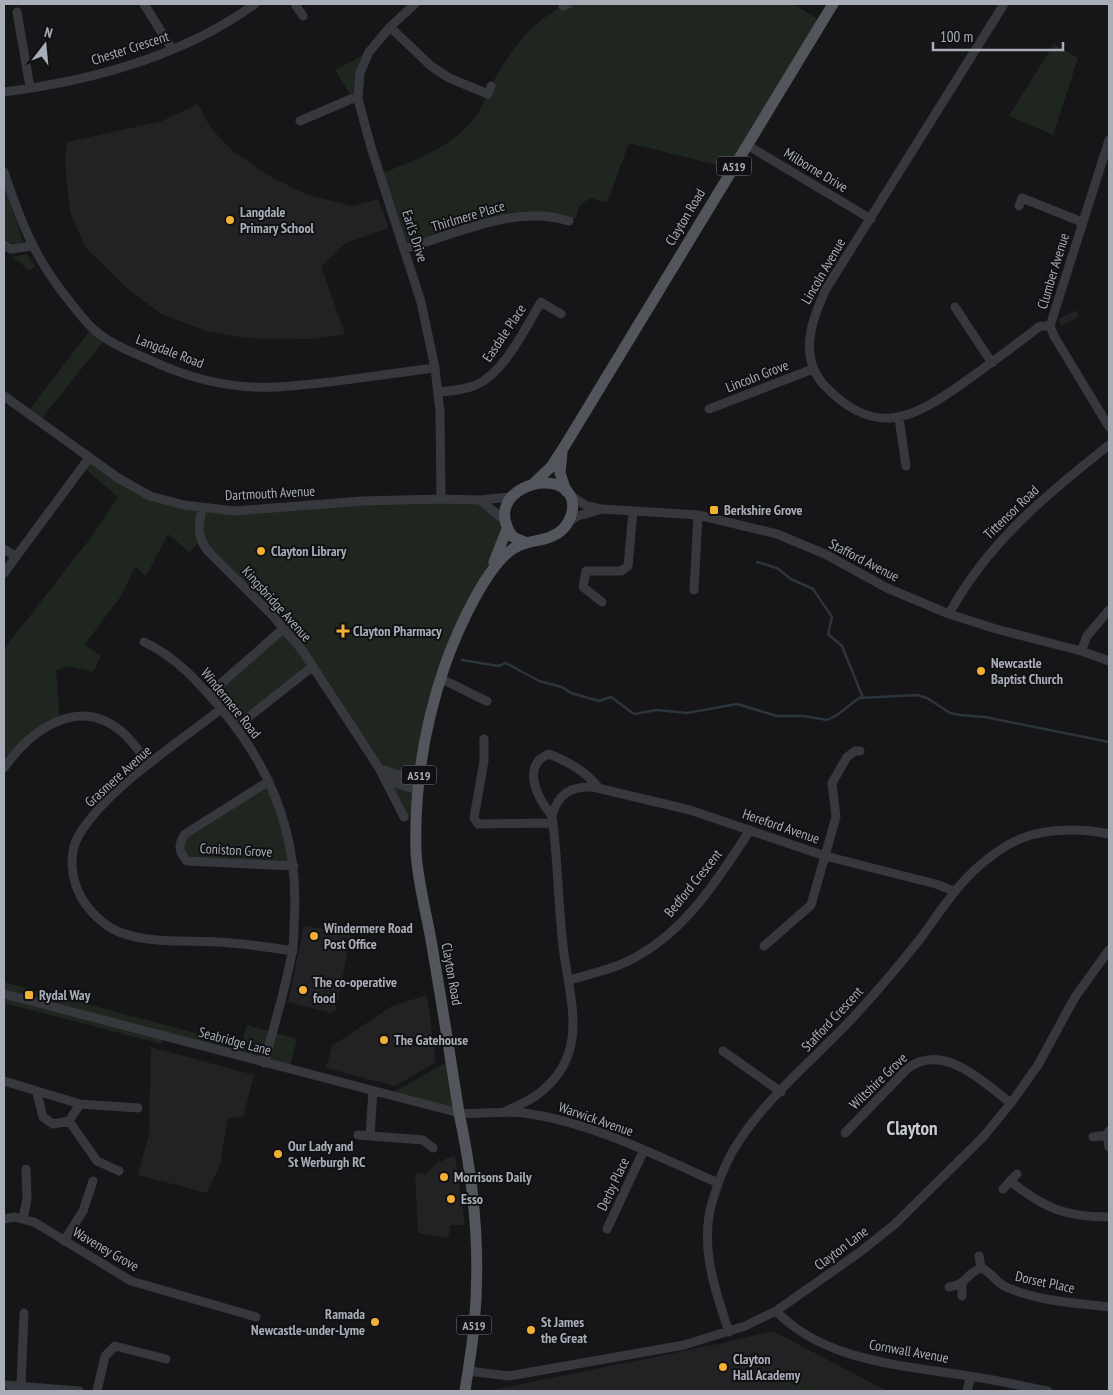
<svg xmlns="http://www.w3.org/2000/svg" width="1113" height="1395" viewBox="0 0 1113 1395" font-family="'PT Sans Narrow',sans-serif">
	<rect width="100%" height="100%" fill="#161618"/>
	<path fill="#222225" d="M198,104l12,23 24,25 37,25 34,17 47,12 26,-7 11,29 -43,15 -25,23 24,68 -34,5 -66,-1 -36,-6 -48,-18 -34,-26 -42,-41 -15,-35 -5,-49 2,-21 95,-21z
		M1076,310l3,7 -19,9 -1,-7z
		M304,926l47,7 -15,77 -5,3 -43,-11z
		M427,995l9,67 -41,24 -69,-18 6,-22 60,-40z
		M151,1047l103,28 -11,42 -15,1 -8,46 -13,29 -69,-18 11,-41z
		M455,1155l10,70h-14l-3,13 -30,-5 -3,-60 11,1 11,-11z
		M773,1331l114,60h-400l240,-49z"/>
	<path fill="#1e261f" d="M568,4h226l28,18 -89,147 -104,-26 -22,60 -17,-5 -10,7 -4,13 -7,3 -43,-6 -121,34 -25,-75c33,-13 67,-24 91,-52 11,-12 15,-26 22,-40 17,-31 41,-64 75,-78z
		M1054,44l24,14 -25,77 -44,-19z
		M369,52l-11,47 -7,-3 -16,-26z
		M4,184l19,58 -8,2 -11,-4z
		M27,254l8,12 -5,5 -17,-14z
		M91,329l15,9 -67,84 -11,-10z
		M89,458l49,32 64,18 278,-8 27,29 -74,173 -16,114 -13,1 -25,-49 -67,-101 -76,60 -27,-33 75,-66 -84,-87 -11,11 -21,-18 -22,42 -11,-9 -14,29 -36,48 16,12 -8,16 -24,-6 -13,4 4,50 -16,7 -40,41v-119l88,-113 26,-39 -35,-30z
		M269,781l25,85 -93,-3 -21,-10 5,-19z
		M4,982l237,63 6,-20 50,14 -6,24 1,7 -130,-34v8l-158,-41z
		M451,1060l8,53 -71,-18z
		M799,1382l21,9h-25z"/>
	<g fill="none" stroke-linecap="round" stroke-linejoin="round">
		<path stroke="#2c353c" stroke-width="2.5" d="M757,562l20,6 14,11 22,10 19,28 -4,17 14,12 21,52
			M462,660l36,6 8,-3 33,18 23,6 9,6 28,8 12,-4 23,17 23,-4 30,3 50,-9 40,12h27l23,4 10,-5 22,-17 58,-3 10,3 23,15 10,2 25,2 124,25"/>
		<path stroke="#37383d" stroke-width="9" d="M144,4l28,45
			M295,4l8,12
			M415,4l-25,23 -21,25 -9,21 -2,26 13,48 50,155 14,66 5,44 1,87
			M1004,4l-178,285c-14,30 -28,67 -2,96 52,55 90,33 142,-4 25,-18 50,-36 74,-55h10
			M563,6l5,-2
			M17,12l13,75
			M390,27l41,39 18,12 39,16 3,-8
			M4,92c87,-11 179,-36 251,-88
			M300,121l51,-22h7
			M1109,140l-59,186 4,10 55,91
			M747,145l124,74
			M4,172c18,53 30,85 66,130 9,11 17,23 28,31 18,14 41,22 61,31 36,16 78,25 118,23 53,-3 106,-13 158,-19
			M1019,206l3,-8 60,24
			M4,245l7,4 21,-3
			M405,249c51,-15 111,-45 164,-28
			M955,307l37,56
			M438,392c13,-1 26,-2 38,-7 29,-13 49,-57 65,-83l20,12
			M4,396l114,82 32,18 34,9 51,6 127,-10 79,-2 39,1 30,-3
			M709,409l104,-40
			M899,418l7,48
			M570,495l15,10 16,4 97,6 79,19 48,20 62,34 62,26 47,15 85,22 28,10
			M480,500l23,19
			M202,508c-3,18 -6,26 5,42l66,66 29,34 77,118 25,49
			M567,523l11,-7 21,-6
			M4,549l11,7
			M4,573l85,-115
			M694,590l4,-75
			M602,602l-19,-15 3,-16h35l7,-5 5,-55
			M949,614c38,-71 98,-120 160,-169
			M144,642c33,15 56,42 79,69 52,62 77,131 71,212 0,10 0,21 -2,30 -7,37 -18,74 -28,110
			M1081,651l6,-15 22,-26
			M440,679c17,6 30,15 47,22
			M209,694l75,-66
			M221,709c-42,33 -115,80 -142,126 -11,19 -8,43 2,62 8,14 23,29 38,35 31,12 66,8 98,10 26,1 51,5 76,9
			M236,727l76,-60
			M484,739v22l-10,57 4,6 75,-1
			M4,768c26,-37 73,-73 117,-37 11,9 20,23 28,33
			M384,770l11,4 24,2
			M385,774l8,8 24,8
			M269,781l-84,53c-7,11 -7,17 2,27l107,5
			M552,816c-14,-17 -32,-51 -3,-62 20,8 36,17 50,34
			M764,946l47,-41 25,-88 -4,-34 15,-26 8,-6h5
			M569,980c25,-7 50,-12 72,-26 48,-28 79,-78 109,-124
			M4,994l455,119c21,2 44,-3 65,0 67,9 133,43 194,70
			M723,1051l58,41
			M4,1081l76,23 58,4
			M37,1093l6,24 10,7 16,-3 11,-17
			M504,1112c10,-5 21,-9 30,-15 58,-40 36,-94 29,-151 -5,-43 -5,-87 -11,-130 6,-22 18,-30 41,-29l97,23 135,46 111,28 18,7
			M69,1121l28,40 22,10
			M1109,1131l-2,4 2,12
			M845,1133l62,-64c36,-28 75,13 104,34
			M358,1135l65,5 10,8
			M370,1135l3,-44
			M1093,1137l14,-2
			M1010,1181c34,27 55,36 99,36
			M1003,1189l14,-15
			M4,1219l10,-2 20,5 97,59 125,36
			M23,1219l4,-20 -1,-30
			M607,1229l37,-79
			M64,1241l19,-30 10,-30
			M979,1256l2,12
			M949,1287c18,-2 17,-14 32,-19 11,4 15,15 25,19 32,14 68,16 103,20
			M962,1296v-12
			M776,1311c49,51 127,54 193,65 27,4 53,10 79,15
			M729,1332c-15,-44 -31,-90 -15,-136 6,-20 15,-41 27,-58 30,-45 81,-86 118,-127 21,-23 42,-48 61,-72 28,-38 44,-67 86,-93 29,-18 71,-19 103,-12
			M468,1371l41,5 175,-31 61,-19 31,-15 84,-59 35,-28 88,-87 28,-34 27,-38 37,-68 34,-47
			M4,1385l75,6
			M21,1386l3,-73
			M97,1391l8,-35 10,-10 51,13
			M967,1391l4,-15"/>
		<path stroke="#53555c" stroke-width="11" d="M562,453l-2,20 6,18
			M534,483l17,-16 13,-20 269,-443
			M494,562l13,-33
			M465,1391c3,-21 7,-43 9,-64 7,-71 0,-145 -15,-214 -9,-58 -18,-115 -28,-173 -5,-28 -13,-58 -15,-87 -2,-65 8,-127 29,-188 11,-31 42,-103 71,-118 15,-8 35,-5 48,-19 7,-8 12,-23 6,-33 -16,-28 -90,-4 -57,42l14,6"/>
	</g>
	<g fill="#f2b134" stroke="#111113" stroke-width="2">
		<circle cx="230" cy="220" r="5"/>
		<rect x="709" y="505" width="10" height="10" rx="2.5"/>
		<circle cx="261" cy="551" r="5"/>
		<path d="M340.5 623.5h5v5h5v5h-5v5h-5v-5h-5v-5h5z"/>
		<circle cx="981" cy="671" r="5"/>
		<circle cx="314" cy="936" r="5"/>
		<circle cx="303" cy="990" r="5"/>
		<rect x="24" y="990" width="10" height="10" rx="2.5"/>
		<circle cx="384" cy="1040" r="5"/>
		<circle cx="278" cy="1154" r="5"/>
		<circle cx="444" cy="1177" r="5"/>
		<circle cx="451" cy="1199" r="5"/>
		<circle cx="375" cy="1322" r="5"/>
		<circle cx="531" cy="1330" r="5"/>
		<circle cx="723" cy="1367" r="5"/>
	</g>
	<g text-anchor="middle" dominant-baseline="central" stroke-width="4" stroke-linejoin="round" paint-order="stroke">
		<g fill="#111113" stroke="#7b7e86" stroke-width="1">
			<rect x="716.5" y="156.5" width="35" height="19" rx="4"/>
			<rect x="401.5" y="765.5" width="35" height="19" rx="4"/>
			<rect x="456.5" y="1315.5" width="35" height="19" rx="4"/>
		</g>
		<g font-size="12" font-weight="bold" fill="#a8adb8">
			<text x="734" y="166">A519</text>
			<text x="419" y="775">A519</text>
			<text x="474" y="1325">A519</text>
		</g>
		<g font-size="14" fill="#a8adb8" stroke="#111113">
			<text transform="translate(130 48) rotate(-18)">Chester Crescent</text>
			<text transform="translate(816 170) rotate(31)">Milborne Drive</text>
			<text transform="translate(468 216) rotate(-17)">Thirlmere Place</text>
			<text transform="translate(685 217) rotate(-59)">Clayton Road</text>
			<text transform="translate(415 236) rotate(72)">Earl's Drive</text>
			<text transform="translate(823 271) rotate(-60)">Lincoln Avenue</text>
			<text transform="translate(1053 271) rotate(-73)">Clumber Avenue</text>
			<text transform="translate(504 333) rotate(-56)">Easdale Place</text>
			<text transform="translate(170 351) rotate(21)">Langdale Road</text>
			<text transform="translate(757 376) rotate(-21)">Lincoln Grove</text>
			<text transform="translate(270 493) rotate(-3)">Dartmouth Avenue</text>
			<text transform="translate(1011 512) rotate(-44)">Tittensor Road</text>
			<text transform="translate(864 560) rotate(27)">Stafford Avenue</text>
			<text transform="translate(277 604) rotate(48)">Kingsbridge Avenue</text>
			<text transform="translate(231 703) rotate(51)">Windermere Road</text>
			<text transform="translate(118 776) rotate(-42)">Grasmere Avenue</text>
			<text transform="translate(781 826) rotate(19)">Hereford Avenue</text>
			<text transform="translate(236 850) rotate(3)">Coniston Grove</text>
			<text transform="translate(693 883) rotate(-51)">Bedford Crescent</text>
			<text transform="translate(452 974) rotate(80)">Clayton Road</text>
			<text transform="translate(832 1019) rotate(-47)">Stafford Crescent</text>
			<text transform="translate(235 1041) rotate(15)">Seabridge Lane</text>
			<text transform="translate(878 1081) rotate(-44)">Wiltshire Grove</text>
			<text transform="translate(596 1119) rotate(19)">Warwick Avenue</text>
			<text transform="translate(613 1184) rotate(-65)">Derby Place</text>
			<text transform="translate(841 1248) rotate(-37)">Clayton Lane</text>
			<text transform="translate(106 1249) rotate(30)">Waveney Grove</text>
			<text transform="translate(1045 1282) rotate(12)">Dorset Place</text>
			<text transform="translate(909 1351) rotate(10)">Cornwall Avenue</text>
		</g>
		<g font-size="14" font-weight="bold" fill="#a8adb8" stroke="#111113" text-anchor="start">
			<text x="240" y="212">Langdale<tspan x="240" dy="16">Primary School</tspan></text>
			<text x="724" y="510">Berkshire Grove</text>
			<text x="271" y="551">Clayton Library</text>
			<text x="353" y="631">Clayton Pharmacy</text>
			<text x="991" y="663">Newcastle<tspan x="991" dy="16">Baptist Church</tspan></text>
			<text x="324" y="928">Windermere Road<tspan x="324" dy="16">Post Office</tspan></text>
			<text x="313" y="982">The co-operative<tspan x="313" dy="16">food</tspan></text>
			<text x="39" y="995">Rydal Way</text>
			<text x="394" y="1040">The Gatehouse</text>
			<text x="288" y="1146">Our Lady and<tspan x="288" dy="16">St Werburgh RC</tspan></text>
			<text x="454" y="1177">Morrisons Daily</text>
			<text x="461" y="1199">Esso</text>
			<text x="365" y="1314" text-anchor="end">Ramada<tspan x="365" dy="16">Newcastle-under-Lyme</tspan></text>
			<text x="541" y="1322">St James<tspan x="541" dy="16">the Great</tspan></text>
			<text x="733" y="1359">Clayton<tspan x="733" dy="16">Hall Academy</tspan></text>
		</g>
		<g font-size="19" font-weight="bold" fill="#c9ccd4" stroke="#111113">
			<text x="912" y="1128">Clayton</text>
		</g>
	</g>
	<rect width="1113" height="1395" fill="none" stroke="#a8adb8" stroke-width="10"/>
	<g transform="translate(45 45) rotate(16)" stroke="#111113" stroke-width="4" paint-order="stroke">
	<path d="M0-4L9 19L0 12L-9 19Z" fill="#a8adb8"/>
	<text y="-8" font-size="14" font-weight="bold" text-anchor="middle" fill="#a8adb8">N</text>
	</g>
	<path d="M933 42v8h130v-8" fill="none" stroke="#a8adb8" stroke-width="2.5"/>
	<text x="940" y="42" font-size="15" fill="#a8adb8" stroke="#111113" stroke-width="4" paint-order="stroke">100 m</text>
</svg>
